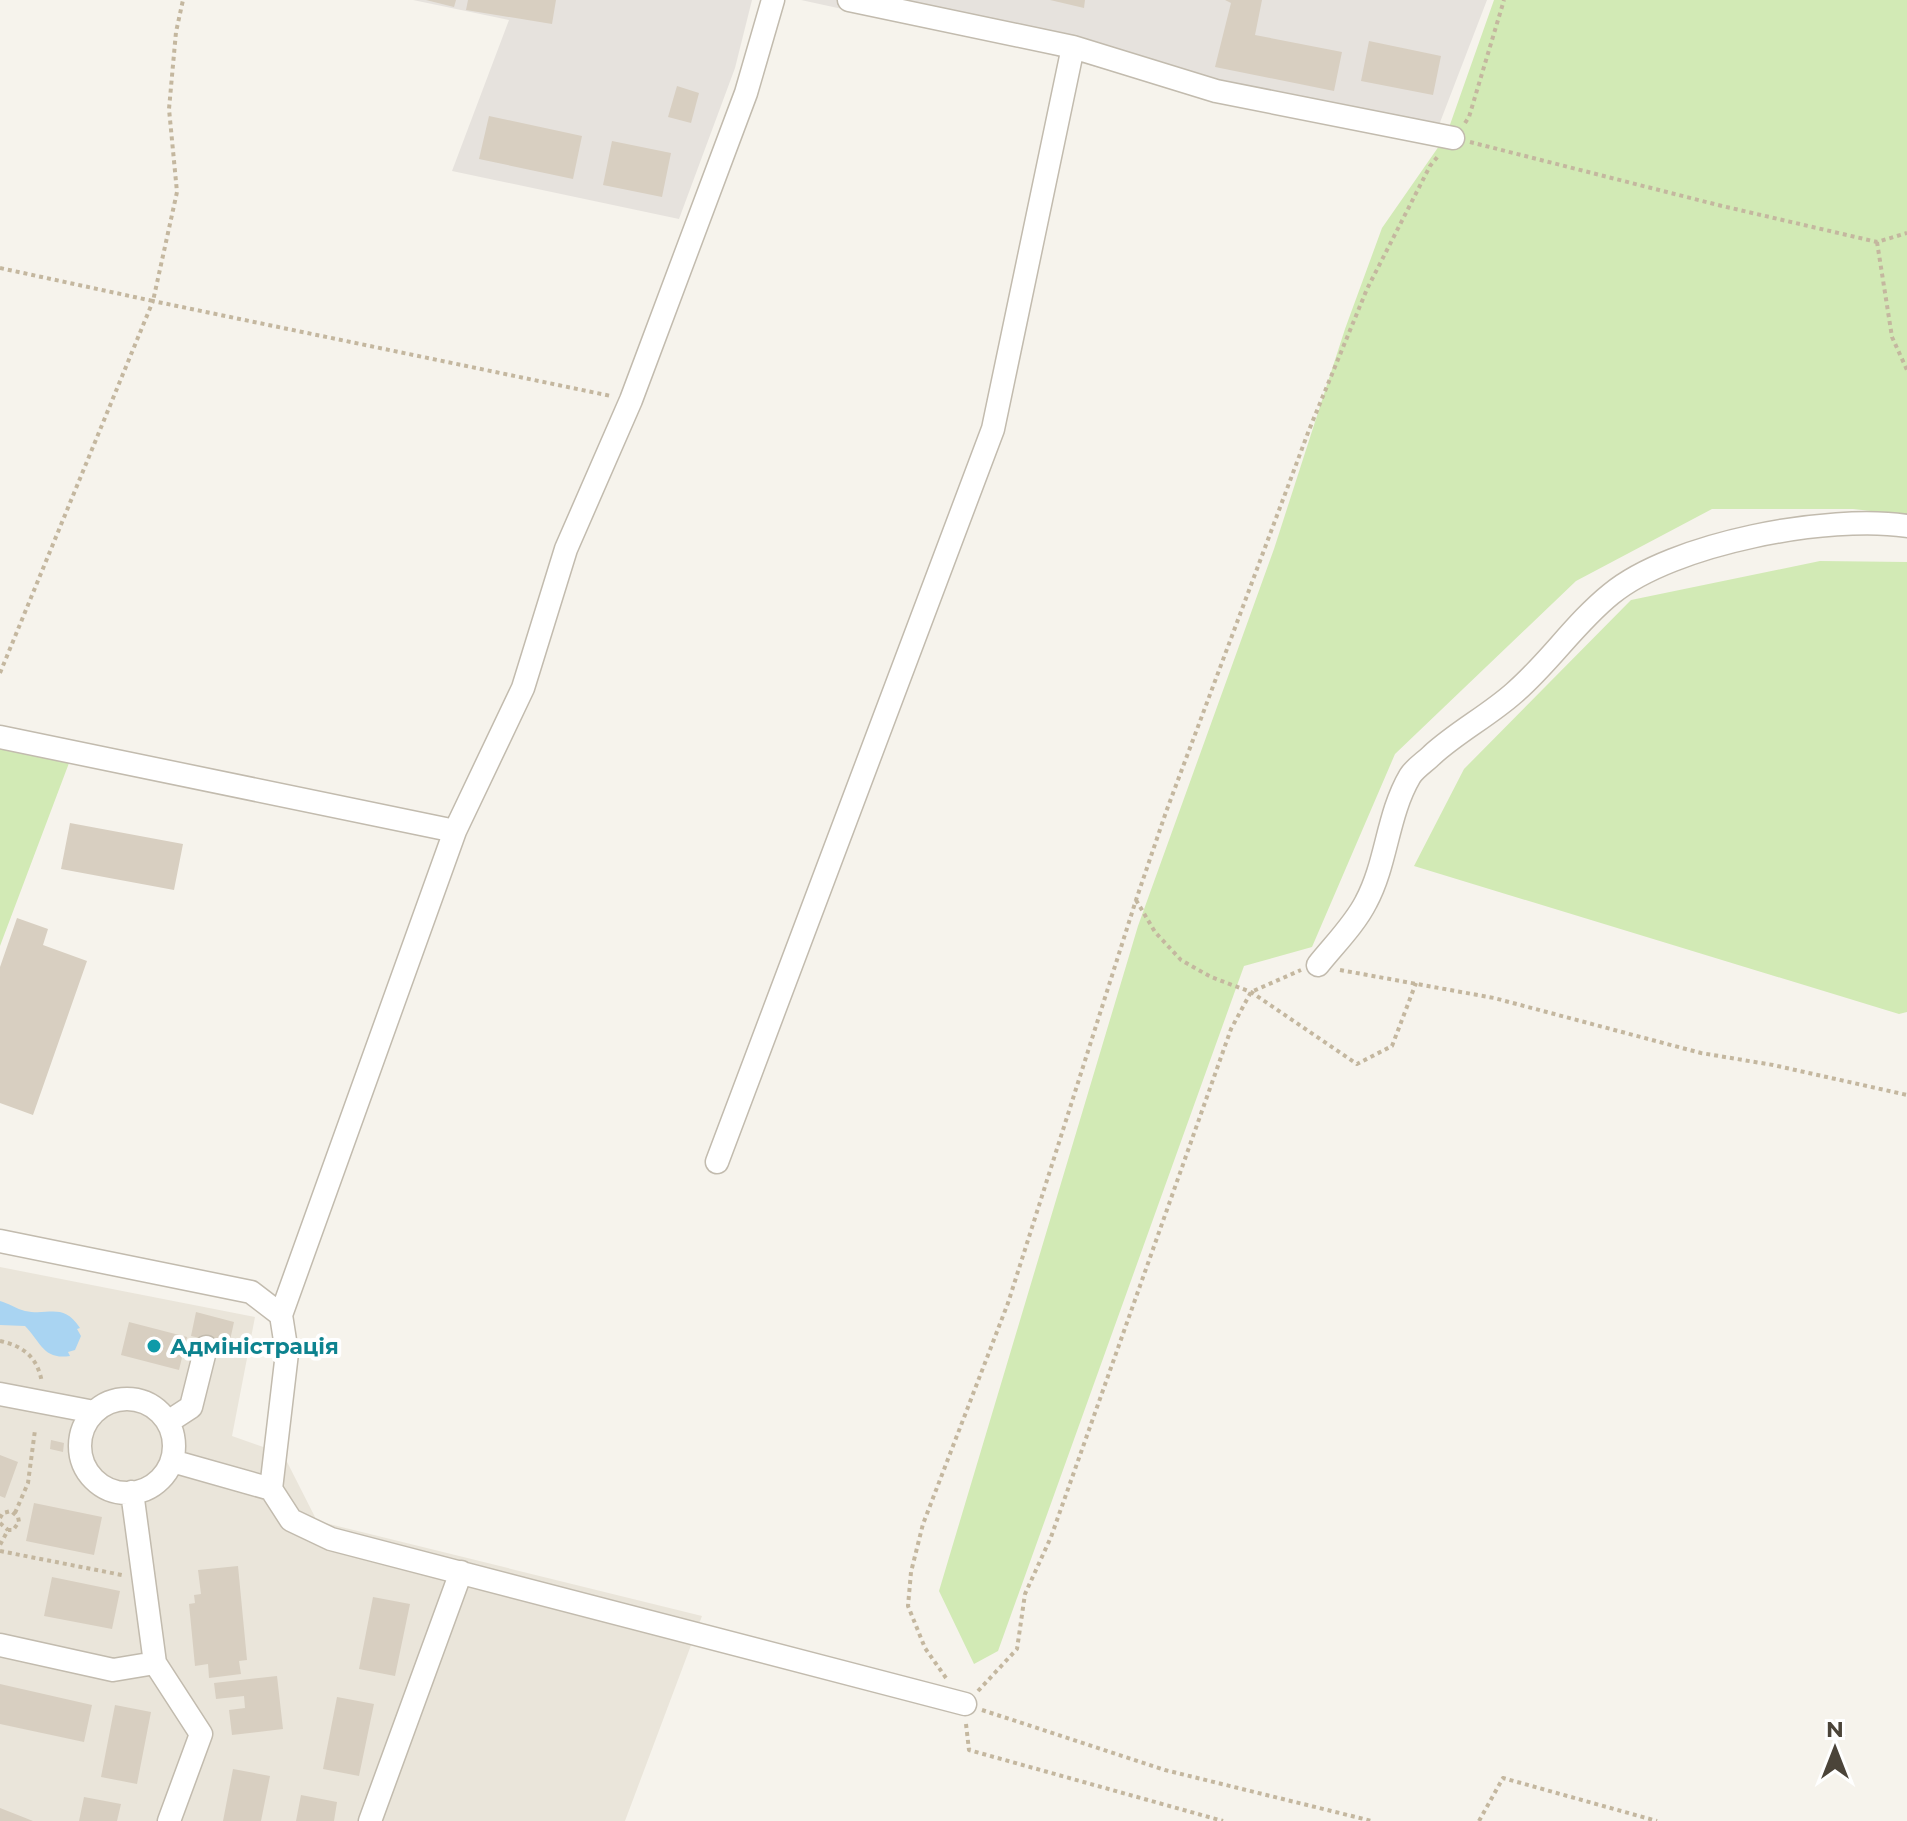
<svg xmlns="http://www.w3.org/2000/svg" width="1907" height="1821" viewBox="0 0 1907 1821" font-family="Montserrat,sans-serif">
	<rect width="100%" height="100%" fill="#f6f3ec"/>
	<path fill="#eae5da" d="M0,1267l255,50 -23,119 51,18 34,67 385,95 -77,205h-625z"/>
	<path fill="#e6e2dd" d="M413,0h339l-17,68 -56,151 -227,-48 57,-151z
		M801,0h686l-48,125 -87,-19 -142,-25 -10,14 -160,-43z"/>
	<path fill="#d2eab5" d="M1494,0h413v515l-54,-6h-141l-136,72 -181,173 -83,193 -68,19 -246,685 -24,13 -35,-73 199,-665 136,-377 71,-220 37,-101 64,-92z
		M1820,561l87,1v450l-8,2 -485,-148 50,-97 167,-169z
		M0,748l69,15 -69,183z"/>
	<path fill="#a9d4f2" d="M0,1301c8,2 17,8 25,10 24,5 38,-9 55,17l-3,1 4,7 -6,14 -7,2 2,4c-27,4 -29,-14 -45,-30l-25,-1z"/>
	<path fill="#d8cfc1" d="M426,0h30l-2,7z
		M468,0h88l-4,24 -86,-14z
		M1050,0h35l-1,8z
		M1225,0h37l-7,35 87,17 -8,39 -119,-24 16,-64z
		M1369,41l72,15 -8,39 -72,-14z
		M677,86l22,7 -8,30 -23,-6z
		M489,116l93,20 -9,43 -94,-20z
		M612,141l59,12 -9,44 -59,-12z
		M70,823l113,21 -9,46 -113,-21z
		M17,918l31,11 -5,16 44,16 -54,154 -33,-12v-136z
		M196,1312l38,10 -5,23 -38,-9z
		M129,1322l58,15 -8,33 -58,-15z
		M51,1440l13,3 -1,9 -13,-3z
		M0,1455l18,7 -13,36 -5,-2z
		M34,1503l68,14 -8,38 -68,-14z
		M238,1566l9,94 -8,1 2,13 -32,4 -1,-14 -13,2 -6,-62 6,-1 -1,-8 7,-1 -3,-24z
		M52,1577l68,14 -8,38 -68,-13z
		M373,1597l37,7 -15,72 -36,-7z
		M277,1676l6,53 -51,6 -3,-25 16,-2 -1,-12 -28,3 -2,-16z
		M0,1684l92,21 -8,37 -84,-18z
		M337,1697l37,7 -15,72 -36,-7z
		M115,1705l36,7 -14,72 -36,-7z
		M233,1769l37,7 -9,45h-38z
		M301,1795l36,7 -3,19h-38z
		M84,1797l37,7 -4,17h-38z
		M0,1808l33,13h-33z"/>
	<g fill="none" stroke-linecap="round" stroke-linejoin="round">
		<g stroke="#c2bbae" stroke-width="25">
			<path id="minor" d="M849,0l224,47 143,44 237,47
				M0,737l455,94
				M1318,965c16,-20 37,-41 48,-63 21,-39 21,-87 44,-126 5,-8 15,-14 22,-21 25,-23 56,-39 82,-62 35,-30 61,-70 97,-99 62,-51 218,-80 296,-68
				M717,1162l276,-733 80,-382
				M0,1241l251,51 30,23 6,38 -16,136
				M281,1315l174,-484 68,-143 43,-139 65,-149 115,-307 27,-93
				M0,1394l94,18
				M80 1446a47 47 0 1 1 94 0a47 47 0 1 1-94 0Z
				M168,1422l23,-15 15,-60
				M172,1461l99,28 20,31 40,19 634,165
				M132,1492l23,171 46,71 -32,87
				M0,1645l113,25 42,-7
				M370,1821l91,-249"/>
		</g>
		<path stroke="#c4b79f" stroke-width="4" stroke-dasharray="4 4" stroke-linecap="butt" d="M1465,123l4,-6 35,-117
			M1470,142l248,63 159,37 30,-9
			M1877,242l15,95 15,33
			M0,268l153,33 24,-109 -8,-83 7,-77 7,-32
			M0,673l153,-372 458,95
			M1136,900l19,32 26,28 30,17 40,15 106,72 35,-18 24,-63
			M1340,970l154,28 207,55 72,12 134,30
			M0,1341c24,5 38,17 42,42
			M15,1513l13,-30 7,-53
			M0,1518l3,-5 8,-2 7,6 1,5 -6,8h-5l-8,15
			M0,1523l8,7
			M0,1551l122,24
			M946,1678l-21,-30 -17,-42 3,-34 12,-48 85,-221 128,-403 30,-88 143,-382 58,-141 63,-123 9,-11
			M978,1691l39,-42 8,-55 26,-57 180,-508 20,-37 50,-22
			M982,1710l183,60 207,51
			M966,1724l3,26 254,71
			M1479,1821l24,-43 154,43"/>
		<use href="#minor" stroke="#fff" stroke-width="22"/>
	</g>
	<circle fill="#0f9aa8" stroke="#fff" stroke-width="3" cx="154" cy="1346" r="8"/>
	<g text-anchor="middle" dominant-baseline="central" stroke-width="8" stroke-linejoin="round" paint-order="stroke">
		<g font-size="22" font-weight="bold" fill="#0d838f" stroke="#fff" text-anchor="start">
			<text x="170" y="1346">Адміністрація</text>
		</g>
	</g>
	<g transform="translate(1835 1749)" stroke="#ffffff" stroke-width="6" paint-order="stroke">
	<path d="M0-6L14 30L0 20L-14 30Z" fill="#4b4439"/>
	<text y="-12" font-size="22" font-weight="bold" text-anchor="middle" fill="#4b4439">N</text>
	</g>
</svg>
